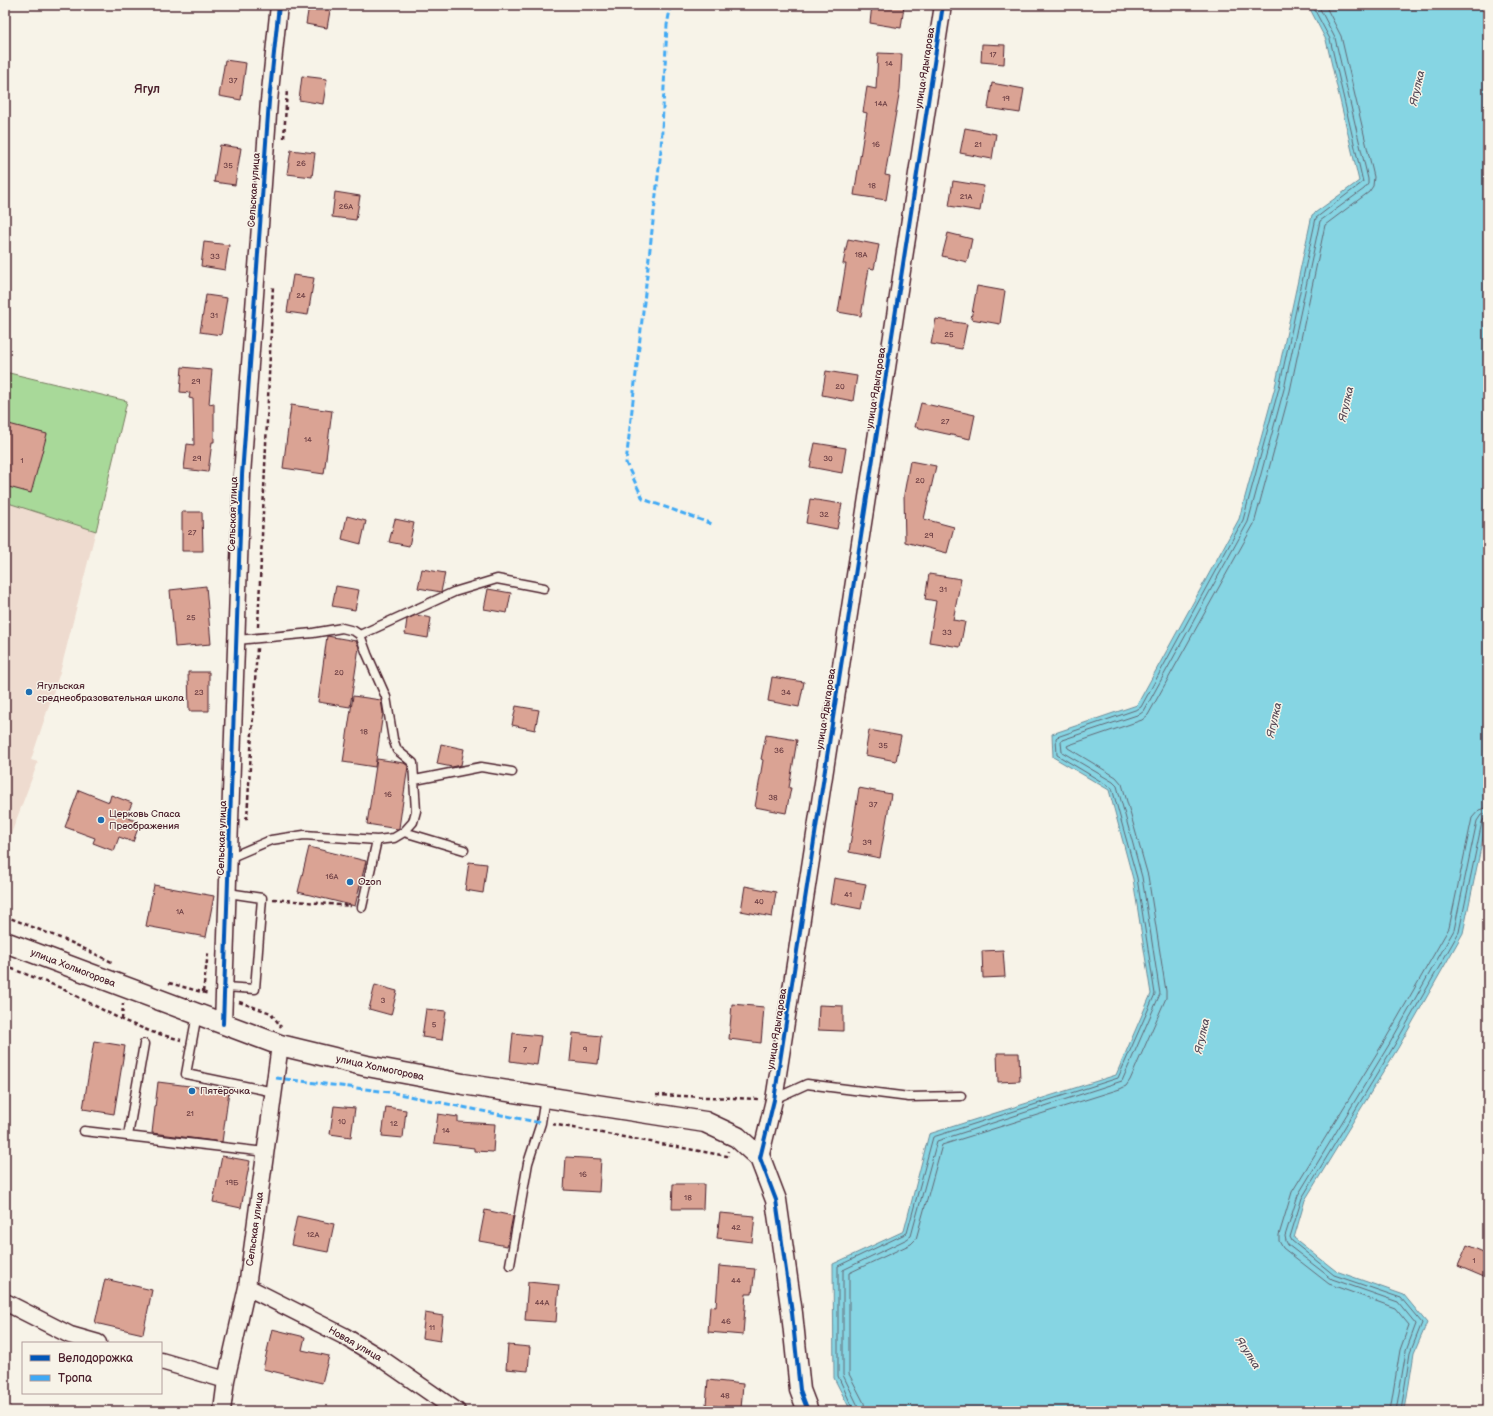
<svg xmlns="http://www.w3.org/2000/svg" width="1493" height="1416" viewBox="0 0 1493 1416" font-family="'Balsamiq Sans',sans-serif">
	<rect width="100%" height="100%" fill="#f7f3e8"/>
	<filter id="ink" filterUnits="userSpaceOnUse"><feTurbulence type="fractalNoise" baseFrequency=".025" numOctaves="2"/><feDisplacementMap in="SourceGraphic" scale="8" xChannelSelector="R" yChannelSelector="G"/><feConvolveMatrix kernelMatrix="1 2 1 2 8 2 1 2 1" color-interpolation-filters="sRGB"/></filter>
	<g filter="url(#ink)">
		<path fill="#eedbcf" d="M5,502l91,28 -35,139 -30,91 7,2 -33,88z"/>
		<path fill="#a8d999" stroke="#797c62" d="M5,372l122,29 -31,130 -91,-29z"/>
		<path fill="#86d5e3" stroke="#6e8c99" d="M1308,5h180v809l-25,119 -65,115 -93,152 -11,38 42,33 68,24 23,28 -13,30 -9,57v1h-554l-17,-33 -1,-114 71,-33 25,-97 187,-59 35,-81 -18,-115 -24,-89 -56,-33 -1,-23 85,-29 102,-186 36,-132 37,-172 47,-34 -33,-141z"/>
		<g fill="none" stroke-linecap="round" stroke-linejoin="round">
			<path stroke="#626875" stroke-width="1" d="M854,1411l-16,-35v-110l69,-33 26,-96 185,-59 37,-84 -18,-116 -25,-90 -55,-33 -1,-17 1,-1 81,-28 3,-2 102,-187 36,-132 37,-170 47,-36 -33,-143 -18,-34
				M859,1411l-1,-5 -15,-31v-105l64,-31 4,-3 26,-95 185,-60 38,-87 -18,-117 -25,-91 -4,-4 -51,-30 -1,-10 1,-2 78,-26 4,-3 104,-189 36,-133 36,-168 44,-32 4,-5v-5l-33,-141 -17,-33
				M865,1411l-1,-8 -15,-29v-101l62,-29 5,-5 26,-94 178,-56 6,-3 4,-6 36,-82v-7l-18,-115 -26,-92 -6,-7 -48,-29 -1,-2 2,-1 73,-25 6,-5 106,-191 36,-133 35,-166 44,-33 4,-6 1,-9 -33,-141 -16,-31
				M1390,1411l10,-61 9,-25 -14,-17 -66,-24 -46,-36 -4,-7v-6l13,-43 93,-152 64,-112 23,-110 7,-8 9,-3
				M1396,1411l10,-60 10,-27 -18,-22 -66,-23 -44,-34 -2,-4 -1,-5 13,-41 92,-152 64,-113 23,-109 4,-6 7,-2
				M1401,1411l9,-58 12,-30 -21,-25 -67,-23 -42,-34 -2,-4 12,-39 92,-152 65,-114 23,-110 2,-3h4"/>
		</g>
		<path fill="#daa394" stroke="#4a1f2b" d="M309,5h22l-4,23 -21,-4z
			M872,5l32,1 -3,22 -31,-5z
			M982,44l23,1 -1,19 -23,-2z
			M878,53l24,1 -2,35 -15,86 5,1 -4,24 -32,-5 13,-82 -4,-1 4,-25 9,2z
			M225,60l21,3 -5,37 -22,-4z
			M302,76l25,3 -4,25 -24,-4z
			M992,83l32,6 -4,24 -32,-5z
			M965,128l31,6 -4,25 -32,-6z
			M220,145l21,3 -6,37 -21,-3z
			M291,150l24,3 -3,24 -25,-3z
			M953,181l31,5 -4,25 -31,-5z
			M335,192l25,4 -4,24 -24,-3z
			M948,233l24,6 -5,23 -25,-6z
			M848,239l31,6 -5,24 -5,-1 -8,48 -23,-4 8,-48h-3z
			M204,242l25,3 -4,25 -24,-4z
			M293,275l21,3 -6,37 -21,-3z
			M977,286l28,5 -5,33 -29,-5z
			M206,295l21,3 -6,37 -21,-3z
			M936,319l31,5 -5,25 -31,-5z
			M182,367l30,3 -3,34 5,-1v39h-2l-4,30 -24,-3 3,-25 7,1 -1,-46 -4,-1 1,-5 -10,-1z
			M826,371l31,5 -4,25 -31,-6z
			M921,403l54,12 -5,24 -55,-12z
			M291,405l41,6 -8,63 -41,-6z
			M5,423l42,11 -16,59 -26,-7z
			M815,443l31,5 -4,25 -32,-6z
			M910,461l26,5 -12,53 30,8 -7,26 -42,-11 -1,-48z
			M810,499l32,5 -5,25 -31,-6z
			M182,512h20l1,39h-21z
			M347,516l19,5 -5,23 -19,-5z
			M395,519l19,4 -5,23 -20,-4z
			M422,569l23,4 -4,19 -23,-4z
			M929,574l32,5 -8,41 12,2 -5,25 -31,-5 7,-41 -11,-2z
			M206,586l5,58 -36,3 -5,-57z
			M336,586l23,4 -4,20 -23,-4z
			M488,589l23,4 -4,20 -23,-4z
			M416,615l15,3 -3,20 -23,-4 2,-15z
			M327,636l29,5 3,6 -9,60 -32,-5z
			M188,672h21v39h-20z
			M772,677l32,5 -5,25 -31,-6z
			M353,696l28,4 2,13 -8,54 -32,-5z
			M516,706l23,4 -4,20 -23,-5z
			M869,730l32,6 -5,25 -31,-6z
			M766,735l31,5 -8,48h2l-5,25 -31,-6 8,-47 -2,-1z
			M441,744l23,5 -3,16 -9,2 -15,-3z
			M377,759l27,4 4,3 -9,62 -1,1 -31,-5z
			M859,788l32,6 -11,64 -31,-6z
			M79,790l30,12 2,-7 21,8 -6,14 14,6 -7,19 -14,-5 -5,14 -21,-8 2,-5 -30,-11z
			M309,847l57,14 -11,45 -57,-14z
			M469,862l18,2 -4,29 -18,-3z
			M834,878l32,6 -5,25 -31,-6z
			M154,885l60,11 -8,41 -60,-11z
			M745,886l31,6 -4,25 -31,-6z
			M1003,950l2,27 -22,1 -1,-27z
			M375,985l22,6 -6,24 -22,-6z
			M732,1004l32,3 -3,36 -32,-4z
			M819,1005l24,1v25l-25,-1z
			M426,1009l20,2 -4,29 -20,-3z
			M513,1033l28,3 -4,29 -27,-4z
			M573,1033l28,3 -3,28 -28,-3z
			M94,1041l31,5 -11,68 -31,-5z
			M997,1053h22l1,28 -22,1z
			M158,1082l71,9 -7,51 -70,-9z
			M334,1106l21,2 -4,29 -21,-3z
			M386,1107l20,3 -3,28 -21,-2z
			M438,1114l20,3v5l37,2 -2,28 -19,-1v-3l-40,-5z
			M222,1156l28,5 -9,47 -28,-6z
			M566,1157l35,2 -2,33 -35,-2z
			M673,1184h31l-1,25h-31z
			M485,1210l28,6 -6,30 -28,-5z
			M720,1213l35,3 -3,26 -35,-4z
			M297,1216l37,8 -6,28 -37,-7z
			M1467,1245l21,9v13l-4,10 -26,-11z
			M719,1266l36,3 -3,25h-6l-3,41 -35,-3 2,-26 6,1z
			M105,1279l47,11 -9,44 -48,-11z
			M528,1282l31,3 -3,37 -31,-2z
			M425,1313l18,3 -3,25 -18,-3z
			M272,1329l33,8 -3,13 27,6 -7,27 -59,-14z
			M508,1345l22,2 -2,24 -22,-2z
			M708,1380l35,4 -2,25 -35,-4z"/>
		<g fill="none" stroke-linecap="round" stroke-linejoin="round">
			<g stroke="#4a1f2b" stroke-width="11">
				<path id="service" d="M360,635l94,-43 43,-13 47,9
					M415,780l66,-13 31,5
					M404,832l60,18
					M229,858l42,-18 33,-5 73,5 17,-2 10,-6 9,-10 3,-11 -3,-48 -16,-13 -4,-11 -7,-42 -19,-43 -7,-19 -6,-4 -12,-3 -29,5 -76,7
					M362,907l15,-67
					M225,987l30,2 7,-91 -34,-5
					M197,1014l-11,60 88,18
					M774,1099l33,-15 102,13 52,-1
					M84,1131l181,21
					M128,1136l16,-92
					M510,1265l18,-102 13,-40 4,-26"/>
			</g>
			<g stroke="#4a1f2b" stroke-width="19">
				<path id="minor" d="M223,1024l19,-549 27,-374 10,-96
					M760,1158l14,-58 169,-1095
					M247,1287l97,49 35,21 78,54
					M5,1302l65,33 28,8
					M161,1361l65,19
					M222,1411l4,-31 21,-93 33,-242"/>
			</g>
			<g stroke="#4a1f2b" stroke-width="23">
				<path id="tertiary" d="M5,942l275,103 87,21 96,18 242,38 32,15 23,21 16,42 16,113 8,77 8,21"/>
			</g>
			<path stroke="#4a1f2b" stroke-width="2.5" stroke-dasharray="4 3" stroke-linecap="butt" d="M284,138l3,-49
				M258,627l15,-342
				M245,818h2l10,-170
				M273,899l78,7
				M5,916l65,26 44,21
				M5,966l56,22 61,32 30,12 29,8
				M169,983l40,11
				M203,992l5,-39
				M239,1002l32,11 10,14
				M122,1020l1,-17
				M656,1095l103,4
				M552,1124l175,32 1,-5"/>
			<use href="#service" stroke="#f7f3e8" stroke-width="8"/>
			<use href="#minor" stroke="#f7f3e8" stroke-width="16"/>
			<use href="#tertiary" stroke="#f7f3e8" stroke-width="20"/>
			<path stroke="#3fa9f5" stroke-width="3" stroke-dasharray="6 3" stroke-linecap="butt" d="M671,5l-4,20 -6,125 -35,313 17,36 69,25
				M276,1078l113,14 152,31"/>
			<g stroke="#f7f3e8" stroke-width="6">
				<path id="cycleway" d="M223,1024l19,-549 27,-374 10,-96
					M808,1411l-8,-21 -8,-77 -16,-113 -16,-42 14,-58 169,-1095"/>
			</g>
			<use href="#cycleway" stroke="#0057b8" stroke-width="4"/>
		</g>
	</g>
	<g fill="#1f6fb2" stroke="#f7f3e8" stroke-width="1.5">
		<circle cx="29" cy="692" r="4"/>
		<circle cx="101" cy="820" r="4"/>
		<circle cx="350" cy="882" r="4"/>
		<circle cx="192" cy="1091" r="4"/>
	</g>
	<g text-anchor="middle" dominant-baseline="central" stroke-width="3" stroke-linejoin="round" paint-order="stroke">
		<g font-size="8" fill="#6e4045">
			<text x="993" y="54">17</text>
			<text x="889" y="63">14</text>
			<text x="233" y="80">37</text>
			<text x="1006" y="98">19</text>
			<text x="881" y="103">14А</text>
			<text x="876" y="144">16</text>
			<text x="978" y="144">21</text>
			<text x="301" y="163">26</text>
			<text x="228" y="165">35</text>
			<text x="872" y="185">18</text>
			<text x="966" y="196">21А</text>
			<text x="346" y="206">26А</text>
			<text x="861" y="254">18А</text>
			<text x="215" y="256">33</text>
			<text x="301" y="295">24</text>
			<text x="214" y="315">31</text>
			<text x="949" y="334">25</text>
			<text x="196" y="381">29</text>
			<text x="840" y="386">20</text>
			<text x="945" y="421">27</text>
			<text x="308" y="439">14</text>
			<text x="197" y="458">29</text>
			<text x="828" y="458">30</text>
			<text x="22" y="460">1</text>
			<text x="920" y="480">20</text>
			<text x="824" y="514">32</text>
			<text x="192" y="532">27</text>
			<text x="929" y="535">29</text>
			<text x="943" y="589">31</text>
			<text x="191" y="617">25</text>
			<text x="947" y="632">33</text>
			<text x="339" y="672">20</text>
			<text x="199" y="692">23</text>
			<text x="786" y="692">34</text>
			<text x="364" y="731">18</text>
			<text x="883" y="745">35</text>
			<text x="779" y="750">36</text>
			<text x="388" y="794">16</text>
			<text x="773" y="797">38</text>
			<text x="873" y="804">37</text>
			<text x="867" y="842">39</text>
			<text x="332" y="876">16А</text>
			<text x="848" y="894">41</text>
			<text x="759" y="901">40</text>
			<text x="180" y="911">1А</text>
			<text x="383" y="1000">3</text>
			<text x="434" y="1024">5</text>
			<text x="525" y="1049">7</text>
			<text x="585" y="1049">9</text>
			<text x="190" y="1113">21</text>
			<text x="342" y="1121">10</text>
			<text x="394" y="1123">12</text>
			<text x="446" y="1130">14</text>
			<text x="583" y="1174">16</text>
			<text x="232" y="1182">19Б</text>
			<text x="688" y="1197">18</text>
			<text x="736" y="1227">42</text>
			<text x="313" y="1234">12А</text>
			<text x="1474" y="1260">1</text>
			<text x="736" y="1280">44</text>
			<text x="542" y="1302">44А</text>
			<text x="726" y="1321">46</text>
			<text x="432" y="1327">11</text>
			<text x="725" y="1395">48</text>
		</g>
		<g font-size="10" fill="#4a1f2b" stroke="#f7f3e8">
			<text transform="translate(925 68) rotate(-81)">улица Ядыгарова</text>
			<text transform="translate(254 190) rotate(-86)">Сельская улица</text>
			<text transform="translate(876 388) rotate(-81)">улица Ядыгарова</text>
			<text transform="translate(233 514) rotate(-88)">Сельская улица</text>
			<text transform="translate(826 709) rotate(-81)">улица Ядыгарова</text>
			<text transform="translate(222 838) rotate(-88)">Сельская улица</text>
			<text transform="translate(73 968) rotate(21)">улица Холмогорова</text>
			<text transform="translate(777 1029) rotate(-81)">улица Ядыгарова</text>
			<text transform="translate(380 1068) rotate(12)">улица Холмогорова</text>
			<text transform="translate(255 1229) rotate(-82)">Сельская улица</text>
			<text transform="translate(355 1344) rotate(30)">Новая улица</text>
		</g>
		<g font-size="10" fill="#4a1f2b" stroke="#f7f3e8" text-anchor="start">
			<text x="37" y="686">Ягульская<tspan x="37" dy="12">среднеобразовательная школа</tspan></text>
			<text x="109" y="814">Церковь Спаса<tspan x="109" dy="12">Преображения</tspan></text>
			<text x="358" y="882">Ozon</text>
			<text x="200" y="1091">Пятёрочка</text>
		</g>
		<g font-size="11" font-style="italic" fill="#594c59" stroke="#f7f3e8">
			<text transform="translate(1417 88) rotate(-77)">Ягулка</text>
			<text transform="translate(1346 404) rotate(-77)">Ягулка</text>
			<text transform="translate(1274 720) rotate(-77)">Ягулка</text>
			<text transform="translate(1202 1036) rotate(-77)">Ягулка</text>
			<text transform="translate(1248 1353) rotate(57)">Ягулка</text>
		</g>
		<g font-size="12" font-weight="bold" fill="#4a1f2b" stroke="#f7f3e8">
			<text x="147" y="89">Ягул</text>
		</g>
	</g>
	<rect width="1493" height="1416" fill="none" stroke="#f7f3e8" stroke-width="20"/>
	<rect x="10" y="10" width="1473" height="1396" fill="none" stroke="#4a1f2b" stroke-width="1.5" filter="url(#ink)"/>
	<rect x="22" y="1342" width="140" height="52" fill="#f7f3e8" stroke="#b29e9c"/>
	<rect x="30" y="1355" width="20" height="6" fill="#0057b8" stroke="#b29e9c"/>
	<text x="58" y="1362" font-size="12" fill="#4a1f2b">Велодорожка</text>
	<rect x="30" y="1375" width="20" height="6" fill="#3fa9f5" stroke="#b29e9c"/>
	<text x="58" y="1382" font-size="12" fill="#4a1f2b">Тропа</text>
</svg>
